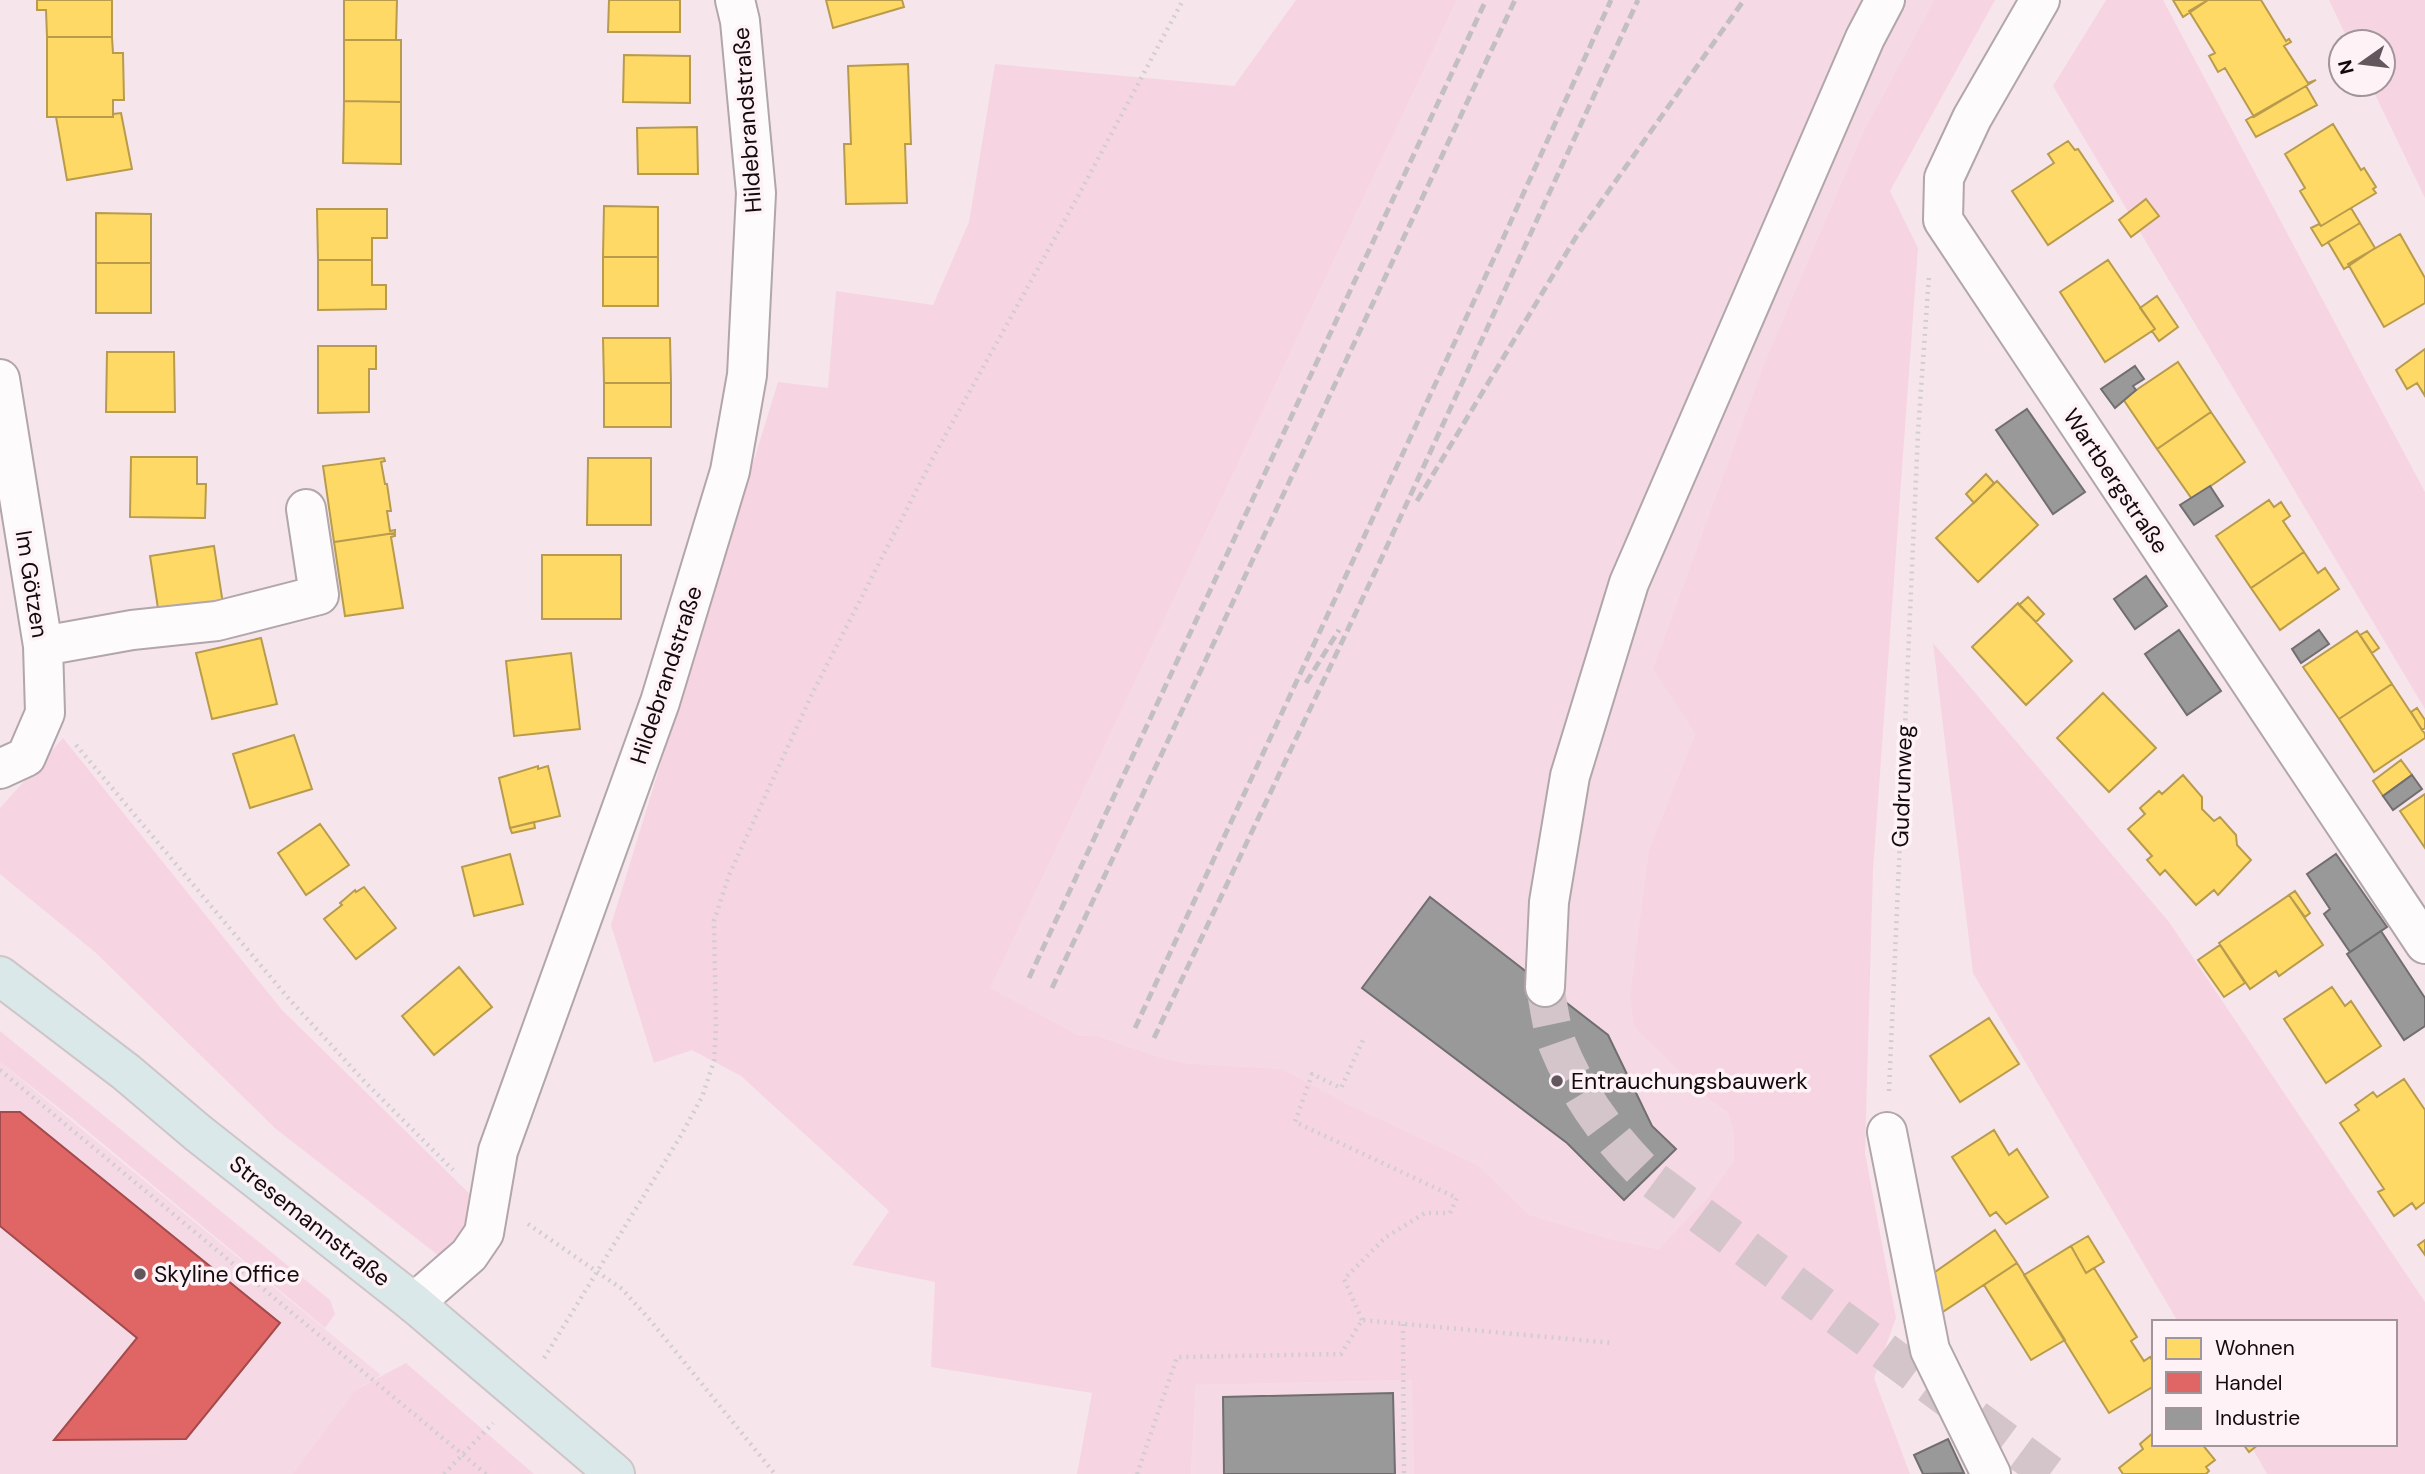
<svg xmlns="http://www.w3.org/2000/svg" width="2425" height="1474" viewBox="0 0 2425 1474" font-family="'DM Sans',sans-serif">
	<rect width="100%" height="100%" fill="#f6e6ec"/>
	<path fill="#f5dae5" d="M1457,0h477l-71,132 -99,235 -110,302 41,65 -46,115 56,247 23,17 6,22v25l-26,37 -50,52 -47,-10 -83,-24 -50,-50 -132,-62 -63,-34 -100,-6 -30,-8 -58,-20 -15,1 -91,-47z
		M0,1062l381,313 -26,15 -63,84h-292z
		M1413,1380l1,94h-223l5,-89z"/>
	<path fill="#f7d4e2" d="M1296,0h161l-467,988 90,48 15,-1 58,20 30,8 100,6 63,34 132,62 51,50 82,24 47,10 50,-52 26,-37v-25l-6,-22 -23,-17 -71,-69 -4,-30 19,-148 46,-115 -42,-65 110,-302 100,-235 71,-132h61l-105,191 28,57 -45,622 -8,283 31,165 -22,60 36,96h-496l-2,-94 -216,5 -5,89h-114l15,-81 -161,-26 4,-85 -83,-17 37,-54 -148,-135 -49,-26 -38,13 -43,-138 167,-543 50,6 8,-97 97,14 36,-83 26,-158 239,22z
		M2106,0h57l262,492v217l-372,-623z
		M2329,0h96v198l-55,-114h13v-42h-34z
		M1933,643l236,279 256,380v172h-158l-17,-30h145v-122h-217l-205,-349z
		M63,738l219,272 197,193 -2,29 -34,27 -167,-130 -180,-176 -96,-79v-66z
		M0,1031l330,269 5,14 -10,14 -252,-209 -73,-57z
		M406,1363l128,111h-242l63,-84z"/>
	<path fill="#ffd966" stroke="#b89b4c" stroke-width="2" d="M37,0h75v37h-65l-1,-27h-9z
		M344,0h53l-1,40h-52z
		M609,0h71v32h-72z
		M826,0h76l2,7 -71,21z
		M2173,0h35l-25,17z
		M2208,0h53l25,41 3,-2 2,3 -7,4 24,37 8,-3 -62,37 -29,-49 -7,4 -9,-16 6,-3 -26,-42z
		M47,37h65l1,16h10l1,47h-11v17h-66z
		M344,40h57v62l-57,-1z
		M624,55l66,1v47l-67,-1z
		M908,64l3,80h-6l2,59 -61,1 -2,-60h7l-3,-78z
		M2306,86l11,19 -61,32 -10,-17z
		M344,101l57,1v62l-58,-1z
		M121,113l11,56 -65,11 -11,-63h57v-3z
		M2333,124l28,46 3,-2 12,19 -3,2 3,4 -55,33 -21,-35 5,-3 -20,-34z
		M697,127l1,47h-60l-1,-46z
		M2068,141l7,9 3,-1 35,52 -65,44 -36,-54 42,-28 -6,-9z
		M2146,199l13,17 -28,21 -12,-17z
		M604,206l54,1v50h-55z
		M2351,208l9,15 -38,23 -11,-18 8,-4 2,2z
		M317,209h70v29h-15v22h-54z
		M96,213l55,1v49h-55z
		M2360,223l15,25 -31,21 -16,-27z
		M2400,234l25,44v25l-41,24 -36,-63z
		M603,257h55v49h-55z
		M318,260h54v25h14v24l-68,1z
		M2108,260l47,69 -50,33 -45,-70z
		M96,263h55v50h-55z
		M2157,296l21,31 -19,14 -7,-10 3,-2 -15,-21z
		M603,338h67l1,45h-67z
		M318,346h58v23h-7v43l-51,1z
		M2425,349v47l-8,-13 -10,6 -11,-19z
		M107,352h67l1,60h-69z
		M2178,362l33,50 -54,37 -34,-50z
		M604,383h67v44h-67z
		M2211,412l34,50 -53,37 -35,-50z
		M131,457h66v27h9l-1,34 -75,-1z
		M384,458l1,3 -4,1 4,22h2l4,27h-4l3,20 5,-1v3l-61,9 -11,-76z
		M588,458h63v67h-64z
		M1986,474l8,9 -20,20 -8,-9z
		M1997,481l41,44 -60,57 -42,-44z
		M2269,500l5,7 7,-5 9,14 -7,5 21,31 -53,36 -35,-52z
		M395,533v3l-4,1 12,71 -58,8 -11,-74z
		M214,546l9,58 -64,11 -9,-59z
		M2304,552l14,21 7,-5 14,21 -59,41 -29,-42z
		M542,555h79v64h-79z
		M2028,597l16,17 -8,8 -17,-17z
		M2018,603l54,58 -46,44 -54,-58z
		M2357,631l35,53 -53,35 -36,-52z
		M2367,631l12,17 -7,5 -12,-18z
		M261,638l16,66 -65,15 -16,-66z
		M571,653l9,76 -66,7 -8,-75z
		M2392,684l33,50v4l-51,34 -35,-53z
		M2103,693l53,55 -47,44 -52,-54z
		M2417,708l8,12v8l-3,2 -11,-18z
		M294,735l18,54 -62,19 -17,-54z
		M2401,760l11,15 -29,21 -10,-15z
		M538,766v3l10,-3 12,50 -50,12 -11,-50z
		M2183,775l19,22v12l12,12 6,-4 16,18 1,10 14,15 -33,35 -4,-5 -18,15 -31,-35 -5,5 -13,-15 5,-4 -24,-27 17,-15 -5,-6 19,-17 3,3z
		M2425,794v54l-25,-37z
		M534,822l1,6 -23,5 -2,-5z
		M320,824l29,41 -43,30 -28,-42z
		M510,854l13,50 -49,12 -12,-49z
		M364,887l32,41 -40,31 -32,-40 18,-14 -2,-2 15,-13 1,2z
		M2295,891l15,22 -5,4 -16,-22z
		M2289,895l34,50 -44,31 -3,-5 -26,18 -31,-46z
		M2220,945l25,38 -21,14 -26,-37z
		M459,967l33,40 -58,48 -32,-39z
		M2332,987l13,19 6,-5 30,45 -55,37 -42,-64z
		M1989,1018l30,46 -59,38 -30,-46z
		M2404,1079l21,31v92l-9,7 -4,-6 -18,13 -16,-24 6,-3 -44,-66 19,-13 -4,-5 18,-13 4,5z
		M1994,1130l15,25 8,-6 31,48 -42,27 -10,-12 -6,4 -38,-59z
		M1995,1230l22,33 -85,56 -7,-40z
		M2088,1236l16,26 -18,11 -15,-27z
		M2425,1240v15l-7,-10z
		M2071,1246l15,27 8,-5 43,69 -6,4 13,20 6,-4 4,6v23l-45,27 -85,-138z
		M2017,1263l48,77 -34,20 -47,-75z
		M2154,1432v12h48l13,16 -9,7 3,4 -3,3h-83l-4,-6 24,-19 -3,-5z
		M2243,1444h16l-10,8z"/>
	<path fill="#e06666" stroke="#a24a4c" stroke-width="2" d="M0,1112h20l260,211 -94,116 -132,1 83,-102 -137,-112z"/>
	<path fill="#999" stroke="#716e6f" stroke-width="2" d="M2135,366l9,13 -11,7 3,4 -21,18 -14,-19z
		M2027,409l58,83 -32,22 -57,-84z
		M2210,486l13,20 -29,19 -14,-20z
		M2146,576l21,30 -32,23 -21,-30z
		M2179,630l42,61 -34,24 -42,-61z
		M2319,630l10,14 -28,19 -9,-14z
		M2412,775l10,14 -29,21 -10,-14z
		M2336,854l51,73 -37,25 -26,-38 6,-5 -23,-35z
		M1430,897l178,138 44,91 24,23 -52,51 -57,-57 -205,-155z
		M2381,931l44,67v28l-21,14 -57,-86z
		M1393,1393l2,81h-171l-1,-77z
		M1948,1439l16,34 -41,1 -9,-19z"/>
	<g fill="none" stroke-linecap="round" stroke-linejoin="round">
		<path stroke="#d4c5cb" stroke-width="38" stroke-dasharray="38 19" stroke-linecap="butt" d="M1545,987c4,19 6,41 13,59 20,49 52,93 90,130l402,298"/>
		<g stroke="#b1a6aa" stroke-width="42">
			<path id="minor" d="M2040,0l-68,118 -28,60 -1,42 482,724
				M0,379l43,267 2,67 -19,44 -26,12
				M43,646l89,-16 85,-9 102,-26 -13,-86
				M1545,987l4,-85 21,-126 59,-193 236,-545 20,-38
				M1887,1132l43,218 61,124
				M414,1303l55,-48 15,-22 14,-82 162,-449 70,-231 17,-96 9,-182 -16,-172 -5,-21"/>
		</g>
		<g stroke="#cdc5c8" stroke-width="42">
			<path id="major" d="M0,976l126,96 72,61 216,170 201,171"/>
		</g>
		<path stroke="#d2cdcf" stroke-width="4.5" stroke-dasharray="2 5" stroke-linecap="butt" d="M76,745l213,254 76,83 88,88
			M0,1070l486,404
			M1889,1091l29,-659 11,-157
			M528,1224l94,65 28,31 125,154
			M1362,1320l-18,-41 42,-42 39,-24h25l7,-15 -162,-76 17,-48 29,14 22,-48
			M1403,1324l1,150
			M544,1358l136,-221 22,-40 12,-36 2,-33 -2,-107 15,-46 83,-181 123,-240 142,-256 106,-198
			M444,1474l49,-51
			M1137,1474l40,-117 164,-3 21,-34 251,23"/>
		<use href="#minor" stroke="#fefbfc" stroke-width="38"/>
		<use href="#major" stroke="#dbe8e9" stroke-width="38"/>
		<path stroke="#c3bfc1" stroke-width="5" stroke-dasharray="10 5" stroke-linecap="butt" d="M1417,501l159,-264 168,-237
			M1306,683l33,-53
			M1029,978l457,-978
			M1052,988l463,-988
			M1135,1028l366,-785 110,-243
			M1154,1038l223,-470 261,-568"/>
	</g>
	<g fill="#62575c" stroke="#fef2f7" stroke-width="2.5">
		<circle cx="1557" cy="1081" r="7"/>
		<circle cx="140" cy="1274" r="7"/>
	</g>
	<g text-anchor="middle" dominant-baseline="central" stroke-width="7" stroke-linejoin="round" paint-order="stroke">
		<g font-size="23" fill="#130a0e" stroke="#fef2f7">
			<text transform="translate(747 120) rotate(-94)">Hildebrandstraße</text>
			<text transform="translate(2116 481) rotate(56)">Wartbergstraße</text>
			<text transform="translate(32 584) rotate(81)">Im Götzen</text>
			<text transform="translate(666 675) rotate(-72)">Hildebrandstraße</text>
			<text transform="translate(1902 786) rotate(-88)">Gudrunweg</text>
			<text transform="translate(310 1221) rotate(38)">Stresemannstraße</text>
		</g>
		<g font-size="23" fill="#130a0e" stroke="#fef2f7" text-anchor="start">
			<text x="1571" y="1081">Entrauchungsbauwerk</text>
			<text x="154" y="1274">Skyline Office</text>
		</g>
	</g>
	<rect x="2152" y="1320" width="245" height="126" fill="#fef2f7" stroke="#a0959a" stroke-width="2"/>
	<rect x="2166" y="1338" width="35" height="21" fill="#ffd966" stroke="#a0959a" stroke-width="2"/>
	<text x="2215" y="1355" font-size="21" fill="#130a0e">Wohnen</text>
	<rect x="2166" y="1372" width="35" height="21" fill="#e06666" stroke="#a0959a" stroke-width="2"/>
	<text x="2215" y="1390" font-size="21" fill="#130a0e">Handel</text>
	<rect x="2166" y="1408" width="35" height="21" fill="#999999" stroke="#a0959a" stroke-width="2"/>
	<text x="2215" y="1425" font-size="21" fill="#130a0e">Industrie</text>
	<g transform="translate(2362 63) rotate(256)"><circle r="33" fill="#fef2f7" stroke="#a0959a" stroke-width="2"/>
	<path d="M0-5L12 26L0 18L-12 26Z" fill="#62575c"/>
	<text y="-10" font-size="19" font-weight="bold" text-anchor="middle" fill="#130a0e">N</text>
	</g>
</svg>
